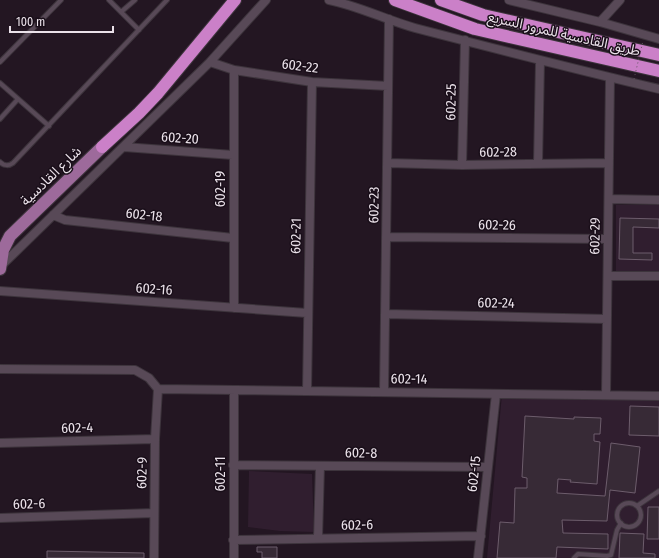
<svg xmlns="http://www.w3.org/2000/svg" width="659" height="558" viewBox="0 0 659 558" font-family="'Fira Sans Condensed','Noto Sans Arabic',sans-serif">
	<rect width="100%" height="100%" fill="#231622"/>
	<path fill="#301e2f" d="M616,205h43v69h-43z
		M502,394l157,6v158h-172z
		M249,471l63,3 2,58 -34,-1 -32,-4z"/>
	<path fill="#372a36" stroke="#6d5d6c" d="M620,218l39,1v9l-26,-1v26h19v7l-33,-1z
		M630,406l29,1v29l-30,-1z
		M525,416l49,3v-2l27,1 -1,16h-6v7l6,1 -3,42 -27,-2 1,-2 -13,-1 -1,14 48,3 6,-53 29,4 -5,46 -25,-3 -3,31 -45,-1 1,13 45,1v15l-51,-2 -1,11h-59l3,-36 14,1 1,-35h12v-10l-5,-1z
		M648,507h11v32h-12z
		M620,533l24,1 -1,19 12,1v4h-36z
		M257,547h20v11h-15v-6h-5z
		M47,551l97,2v5h-97z"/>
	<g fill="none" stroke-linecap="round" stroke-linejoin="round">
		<g stroke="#3d343c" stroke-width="6">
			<path id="service" d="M109,0l30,30
				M121,12l14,-12
				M0,62l61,-62
				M0,83l49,43
				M0,119l18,-20
				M0,162c4,4 9,4 13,1l154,-163
				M617 515a12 12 0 1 1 24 0a12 12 0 1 1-24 0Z
				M637,506l22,-15
				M574,558l4,-4 29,2 4,-1 6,-25 4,-7"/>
		</g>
		<g stroke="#3d343c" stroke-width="10">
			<path id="minor" d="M329,0c30,6 57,20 86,28 81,21 163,42 244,61
				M509,0l91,22 59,17
				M600,22l20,-22
				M210,62l24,8 78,12 76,4
				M234,70v238
				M124,147l109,8
				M388,163l74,2 147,-2
				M538,164l2,-103
				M462,165l3,-125
				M609,199l50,1
				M53,215l12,5 168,18
				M386,237l222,2
				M1,266l209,-204 56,-62
				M608,276h51
				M0,291l307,22
				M385,314l222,5
				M0,369l135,1 14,8 9,11
				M158,389l501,7
				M234,390v168
				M307,391l5,-309
				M384,392l5,-373
				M606,395l4,-317
				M0,443l155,-4
				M233,465l255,2
				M0,518l154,-5
				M318,538l2,-72
				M233,540l248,-4
				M154,558l1,-119 3,-50
				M478,558l18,-164"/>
		</g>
		<g stroke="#3d343c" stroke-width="14">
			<path id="primary" d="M0,269l3,-19 7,-14 92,-89"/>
		</g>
		<g stroke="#3d343c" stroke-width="14">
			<path id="motorway" d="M395,0l80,29 184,42
				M441,0l42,15 176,40
				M102,147l37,-34 19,-20 77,-93"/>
		</g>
		<use href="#service" stroke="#584957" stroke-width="4"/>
		<use href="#minor" stroke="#584957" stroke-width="8"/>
		<use href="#primary" stroke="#9d6a9b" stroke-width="12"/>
		<use href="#motorway" stroke="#cb80c8" stroke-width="12"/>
		<path stroke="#5f535e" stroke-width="1" stroke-dasharray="1 3" stroke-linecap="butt" d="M634,79l9,-38"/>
	</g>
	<g text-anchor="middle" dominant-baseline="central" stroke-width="3" stroke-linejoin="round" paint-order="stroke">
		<g font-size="14" fill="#eae1e9" stroke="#190e19">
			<text transform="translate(564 34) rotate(13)">طريق القادسية للمرور السريع</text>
			<text transform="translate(300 66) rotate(7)">602-22</text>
			<text transform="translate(451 102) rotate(-89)">602-25</text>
			<text transform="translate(180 138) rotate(4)">602-20</text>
			<text transform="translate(498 152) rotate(-1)">602-28</text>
			<text transform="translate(51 176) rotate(-44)">شارع القادسية</text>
			<text transform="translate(220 189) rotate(-90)">602-19</text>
			<text transform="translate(374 205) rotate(-89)">602-23</text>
			<text transform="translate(144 215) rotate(6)">602-18</text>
			<text transform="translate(497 225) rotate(1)">602-26</text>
			<text transform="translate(296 236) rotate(-89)">602-21</text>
			<text transform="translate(595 236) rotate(-89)">602-29</text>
			<text transform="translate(154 289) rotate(4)">602-16</text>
			<text transform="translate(496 303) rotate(1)">602-24</text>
			<text transform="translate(409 379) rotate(1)">602-14</text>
			<text transform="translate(77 428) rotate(-2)">602-4</text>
			<text transform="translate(361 453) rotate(1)">602-8</text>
			<text transform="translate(142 473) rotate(-89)">602-9</text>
			<text transform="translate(220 474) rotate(-90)">602-11</text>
			<text transform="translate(474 474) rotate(-84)">602-15</text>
			<text transform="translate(29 504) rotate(-2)">602-6</text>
			<text transform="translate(357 525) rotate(-1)">602-6</text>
		</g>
	</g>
	<path d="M10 26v6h103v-6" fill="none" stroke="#eae1e9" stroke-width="2"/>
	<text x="16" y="26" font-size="12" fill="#eae1e9" stroke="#190e19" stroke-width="3" paint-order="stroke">100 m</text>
</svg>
